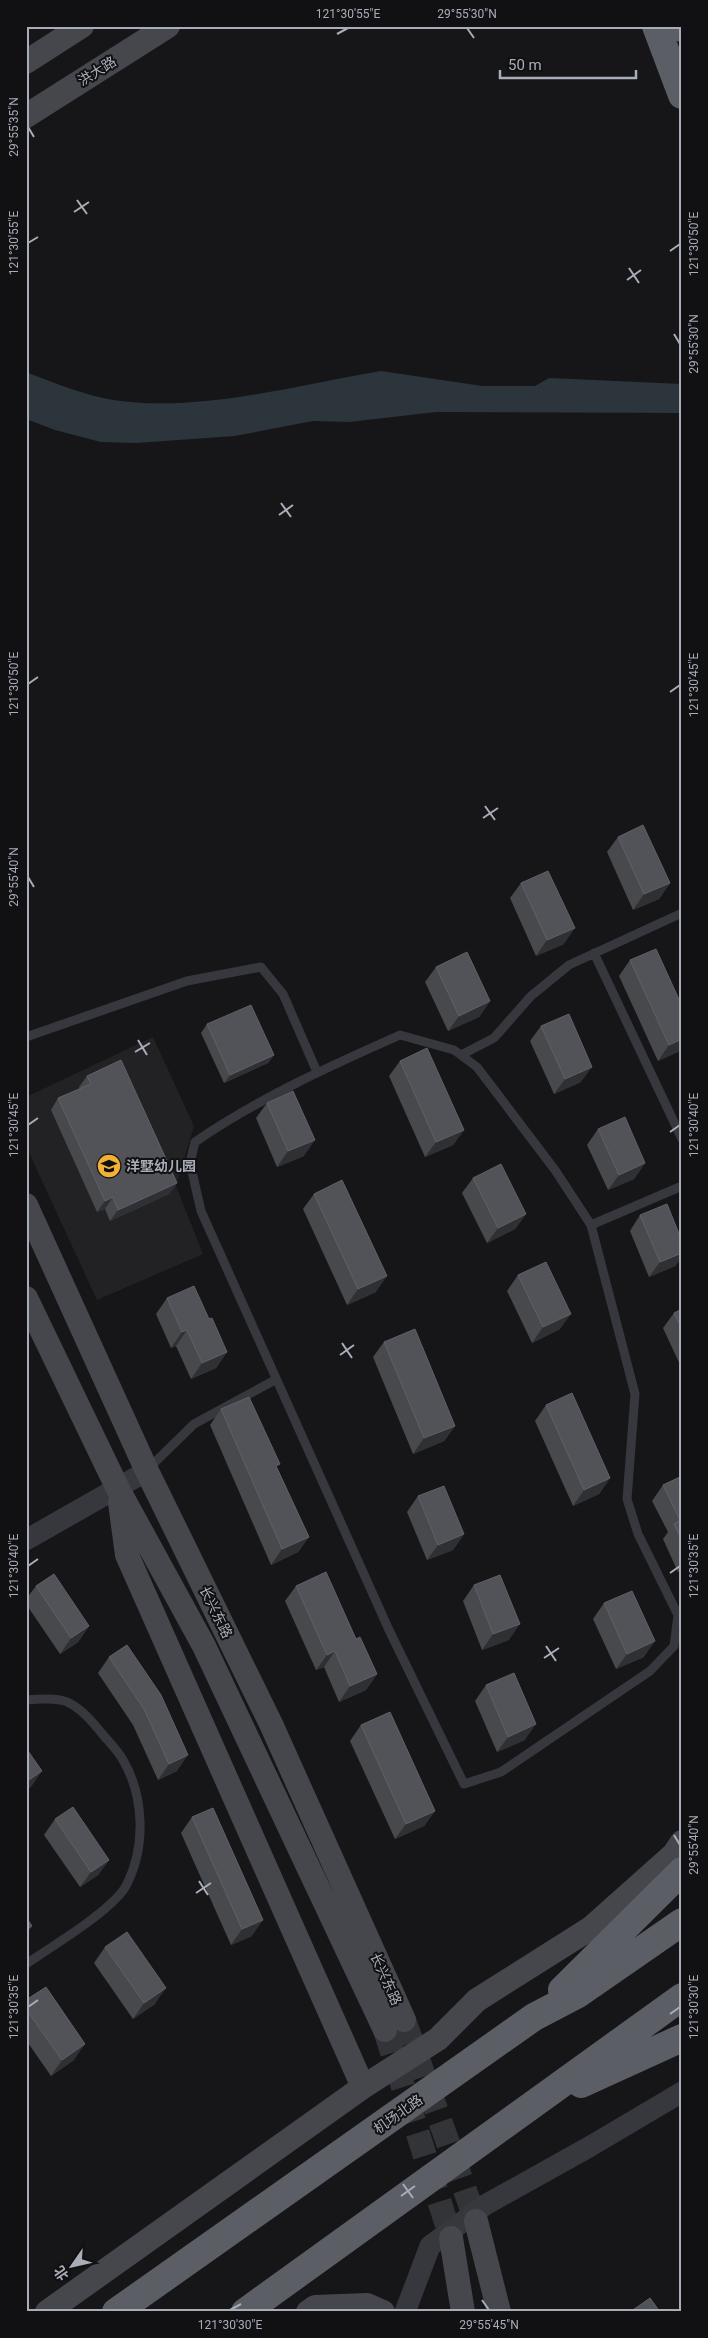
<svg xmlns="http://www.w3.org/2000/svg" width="708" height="2338" viewBox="0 0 708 2338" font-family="Roboto,'Noto Sans SC',sans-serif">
	<rect width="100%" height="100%" fill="#161618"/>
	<path fill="#222225" d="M153,1037l41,89 -18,60 27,68 -106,46 -71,-154v-49z"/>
	<path fill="#2c353c" d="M381,371l101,15h53l14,-8 133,6v29l-246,-1 -87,10 -36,-1 -78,15 -99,7 -35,-1 -46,-12 -29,-11v-47c29,11 57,23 87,28 86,13 184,-15 268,-29z"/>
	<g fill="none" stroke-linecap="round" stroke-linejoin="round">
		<path stroke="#333438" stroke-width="24" stroke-dasharray="24 12" stroke-linecap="butt" d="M404,2020l72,201
			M385,2030l66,208"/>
		<path stroke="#37383d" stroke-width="9" d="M594,953l88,186
			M400,1035l54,15 23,17 78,103 36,55 44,169 -8,105 11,35 40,81 -4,31 -24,25 -149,101 -37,12 -75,-154 -188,-419 -11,-48 5,-21c64,-44 135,-76 205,-107z
			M26,1037l161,-56 74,-14 22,27 34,78
			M461,1055l33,-17 37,-42 38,-31 113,-52
			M591,1225l91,-39
			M148,1469l46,-45 81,-44
			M26,1700c12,-1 35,-3 45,4 13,7 24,21 33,32 6,7 14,15 19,24 21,36 23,86 4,124 -12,25 -76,63 -101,80"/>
		<path stroke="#37383d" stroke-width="21" d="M26,1540l121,-69
			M405,2312l25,-66 55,-41 104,-58 93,-55"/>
		<path stroke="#45474d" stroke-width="24" d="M26,62l56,-36
			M26,116l142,-90
			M26,1205l121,266 124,253 133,296
			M26,1298l92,191 86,157 181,384
			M120,1503l7,52 236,532
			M476,2221l23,91
			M451,2238l12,74
			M47,2312l316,-225 75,-48 39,-39 114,-72 83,-74 8,-12
			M308,2312l7,-5 52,-2 16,7"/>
		<path stroke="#5b5e65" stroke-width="28" d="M656,26l26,69
			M681,26l1,2
			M562,1990l120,-119
			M581,2084l101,-46
			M116,2312l418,-295 44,-23 104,-72
			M245,2312l437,-315"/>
	</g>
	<path fill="#47494d" d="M618,837l52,46 -11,16 -26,11 -26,-58z
		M521,883l43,61 -28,12 -26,-58z
		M630,960l52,90 -24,11 -39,-85z
		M436,967l54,34 -11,16 -31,14 -23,-49z
		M207,1024l67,31 -6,8 -44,20 -23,-50z
		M541,1026l40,56 -27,12 -24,-53z
		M400,1061l64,69 -11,15 -28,12 -36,-81z
		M87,1076l90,107 -8,11 -59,27 -5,-12 -8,3 -46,-102 7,-12 22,-9 -1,-2z
		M267,1103l37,53 -27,11 -21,-49z
		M598,1129l47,34 -11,16 -26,11 -21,-45z
		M473,1178l53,36 -11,15 -28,14 -25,-50z
		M314,1194l62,98 -29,13 -44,-96z
		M640,1215l42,26v16l-7,9 -26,11 -19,-46z
		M518,1275l42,54 -28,14 -25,-52z
		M167,1298l42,21 18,33 -11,16 -25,11 -15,-33 -5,2 -15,-34z
		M682,1309v60l-19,-41 11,-15z
		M384,1342l71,84 -11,15 -31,13 -40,-97z
		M682,1389v8l-2,-5z
		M546,1405l64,73 -11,16 -26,12 -38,-85z
		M221,1409l56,59 32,69 -11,15 -27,13 -61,-140z
		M682,1476v94l-4,2 -15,-33 5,-7 -16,-31 11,-16z
		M418,1496l46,38 -11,16 -26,10 -20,-48z
		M474,1585l35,55 -27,10 -19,-49z
		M36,1586l53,40 -11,16 -18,12 -34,-50v-5z
		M296,1586l60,53 21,35 -11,16 -27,12 -15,-35 -8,3 -31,-69z
		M604,1603l40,54 -28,12 -23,-50z
		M127,1645l50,126 -19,9 -25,-55 -35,-52 11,-16z
		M486,1685l39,55 -28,12 -22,-51z
		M361,1725l74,86 -11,15 -29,13 -45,-98z
		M192,1817l60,119 -21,9 -50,-112z
		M55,1819l54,41 -11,15 -18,12 -36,-52z
		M105,1947l50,57 -22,15 -39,-56z
		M26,2000l48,60 -23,16 -25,-36z"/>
	<path fill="#2f3033" d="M670,883l-11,16 -26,11 11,-16z
		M575,928l-11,16 -28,12 11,-16z
		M490,1001l-11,16 -31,14 11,-15z
		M682,1039v11l-24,11 11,-16z
		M274,1055l-6,8 -44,20 6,-8z
		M592,1067l-11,15 -27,12 11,-15z
		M464,1130l-11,15 -28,12 11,-15z
		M315,1140l-11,16 -27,11 11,-16z
		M645,1163l-11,16 -26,11 11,-15z
		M177,1183l-8,11 -59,27 8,-11z
		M113,1197l-8,12 -8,3 8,-11z
		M526,1214l-11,15 -28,14 11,-15z
		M682,1253v4l-7,9 -26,11 11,-15z
		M387,1276l-11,16 -29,13 11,-16z
		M571,1314l-11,15 -28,14 11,-16z
		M187,1330l-11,16 -5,2 11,-16z
		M227,1352l-11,16 -25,11 11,-16z
		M455,1426l-11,15 -31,13 11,-16z
		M610,1478l-11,16 -26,12 11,-16z
		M464,1534l-11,16 -26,10 11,-15z
		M309,1537l-11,15 -27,13 11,-16z
		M520,1624l-11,16 -27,10 11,-16z
		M89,1626l-11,16 -18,12 11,-16z
		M655,1641l-11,16 -28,12 11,-15z
		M335,1651l-11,16 -8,3 11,-15z
		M377,1674l-11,16 -27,12 11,-16z
		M536,1724l-11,16 -28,12 11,-15z
		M188,1755l-11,16 -19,9 11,-16z
		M42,1771l-11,16 -5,3v-8z
		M435,1811l-11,15 -29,13 11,-15z
		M109,1860l-11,15 -18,12 11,-15z
		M263,1920l-11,16 -21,9 11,-16z
		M32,1926l-6,9v-5z
		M166,1988l-11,16 -22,15 11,-16z
		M85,2044l-11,16 -23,16 11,-16z"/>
	<path fill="#525359" stroke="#5f6168" d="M643,825l27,58 -26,11 -26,-57z
		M548,871l27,57 -28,12 -26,-57z
		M656,949l26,57v33l-13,6 -39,-85z
		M467,952l23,49 -31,15 -23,-49z
		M251,1005l23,50 -44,20 -23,-51z
		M569,1014l23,53 -27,12 -24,-53z
		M427,1048l37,82 -28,12 -36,-81z
		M121,1060l56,123 -59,27 -5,-13 -8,4 -47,-103 33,-14 -4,-8z
		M293,1091l22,49 -27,11 -21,-48z
		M625,1117l20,46 -26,12 -21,-46z
		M501,1164l25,50 -28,14 -25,-50z
		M342,1180l45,96 -29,13 -44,-95z
		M667,1204l15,37v12l-22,9 -20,-47z
		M546,1262l25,52 -28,13 -25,-52z
		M194,1286l15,33 3,-1 15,34 -25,11 -15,-33 -5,2 -15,-34z
		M682,1309v20l-8,-16z
		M415,1329l40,97 -31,12 -40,-96z
		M572,1393l38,85 -26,12 -38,-85z
		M249,1397l31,67 -4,2 33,71 -27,12 -61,-140z
		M682,1476v64l-8,-16 6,-4 -17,-35z
		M444,1486l20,48 -26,11 -20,-49z
		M326,1572l30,67 4,-2 17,37 -27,12 -15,-35 -8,4 -31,-69z
		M54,1574l35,52 -18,12 -35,-52z
		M500,1575l20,49 -27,10 -19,-49z
		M632,1591l23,50 -28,13 -23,-51z
		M127,1645l34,50 27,60 -19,9 -25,-55 -35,-52z
		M514,1673l22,51 -28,13 -22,-52z
		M390,1712l45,99 -29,13 -45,-99z
		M26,1748l16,23 -16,11z
		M73,1807l36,53 -18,12 -36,-53z
		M213,1808l50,112 -21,9 -50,-112z
		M26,1917l6,9 -6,4z
		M127,1932l39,56 -22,15 -39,-56z
		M46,1987l39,57 -23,16 -36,-51v-9z
		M650,2298l10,14h-30z"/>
	<path fill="none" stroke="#a8adb8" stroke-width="2" d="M467,28l7,10M337,34l11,-6M28,127l6,10M77,200l10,14M74,212l15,-10M28,243l10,-6M670,251l10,-7M629,268l10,15M627,280l14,-10M674,334l6,10M281,503l10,14M279,515l14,-10M28,684l10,-7M670,692l10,-7M485,806l10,14M483,818l15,-10M28,877l6,10M138,1040l9,15M135,1052l15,-9M28,1125l10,-7M670,1132l10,-7M342,1343l10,15M340,1355l14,-10M28,1566l10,-7M670,1573l10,-7M546,1646l10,15M544,1658l15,-10M674,1835l6,10M199,1881l9,14M196,1893l15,-10M28,2007l10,-7M670,2014l10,-7M403,2184l10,14M401,2196l14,-10M482,2300l7,10M230,2310l11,-6"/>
	<defs>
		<g id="school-disc" transform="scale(1.25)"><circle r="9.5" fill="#f2b134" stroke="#111113"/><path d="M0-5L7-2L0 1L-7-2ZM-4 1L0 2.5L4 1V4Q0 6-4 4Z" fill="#111"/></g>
	</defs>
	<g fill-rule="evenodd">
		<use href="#school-disc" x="109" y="1166"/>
	</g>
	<g text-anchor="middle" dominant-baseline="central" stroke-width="4" stroke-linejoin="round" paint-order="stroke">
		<g font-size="14" fill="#a8adb8" stroke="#111113">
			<text transform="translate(97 71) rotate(-32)">洪大路</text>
			<text transform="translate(216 1612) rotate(64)">长兴东路</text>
			<text transform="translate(386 1979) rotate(66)">长兴东路</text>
			<text transform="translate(398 2114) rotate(-35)">机场北路</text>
		</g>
		<g font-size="14" font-weight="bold" fill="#a8adb8" stroke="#111113" text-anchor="start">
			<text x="126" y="1166">洋墅幼儿园</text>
		</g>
	</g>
	<rect width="708" height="2338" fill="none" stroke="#111113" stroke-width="55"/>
	<g transform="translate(72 2266) rotate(236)" stroke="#111113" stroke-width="4" paint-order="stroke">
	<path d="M0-4L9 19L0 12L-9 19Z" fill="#a8adb8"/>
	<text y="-8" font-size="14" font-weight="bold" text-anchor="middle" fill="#a8adb8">北</text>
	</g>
	<path d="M500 70v8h136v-8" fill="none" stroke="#a8adb8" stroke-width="2.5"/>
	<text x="508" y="70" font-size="15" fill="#a8adb8" stroke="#111113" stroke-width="4" paint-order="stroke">50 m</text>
	<rect x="28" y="28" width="652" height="2282" fill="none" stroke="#a8adb8" stroke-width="2"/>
	<g font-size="12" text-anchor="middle" fill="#a8adb8">
		<text x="348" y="18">121°30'55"E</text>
		<text x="467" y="18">29°55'30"N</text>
		<text transform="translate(14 127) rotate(-90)" y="4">29°55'35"N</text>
		<text transform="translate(14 243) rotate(-90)" y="4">121°30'55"E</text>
		<text transform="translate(694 244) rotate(-90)" y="4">121°30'50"E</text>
		<text transform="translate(694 344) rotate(-90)" y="4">29°55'30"N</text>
		<text transform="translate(14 684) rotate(-90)" y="4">121°30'50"E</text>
		<text transform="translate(694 685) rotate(-90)" y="4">121°30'45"E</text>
		<text transform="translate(14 877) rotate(-90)" y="4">29°55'40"N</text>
		<text transform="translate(14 1125) rotate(-90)" y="4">121°30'45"E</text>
		<text transform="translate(694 1125) rotate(-90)" y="4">121°30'40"E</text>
		<text transform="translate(14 1566) rotate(-90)" y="4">121°30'40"E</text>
		<text transform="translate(694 1566) rotate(-90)" y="4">121°30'35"E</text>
		<text transform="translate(694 1845) rotate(-90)" y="4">29°55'40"N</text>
		<text transform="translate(14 2007) rotate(-90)" y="4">121°30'35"E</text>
		<text transform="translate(694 2007) rotate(-90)" y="4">121°30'30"E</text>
		<text x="230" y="2329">121°30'30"E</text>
		<text x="489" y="2329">29°55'45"N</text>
	</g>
</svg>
